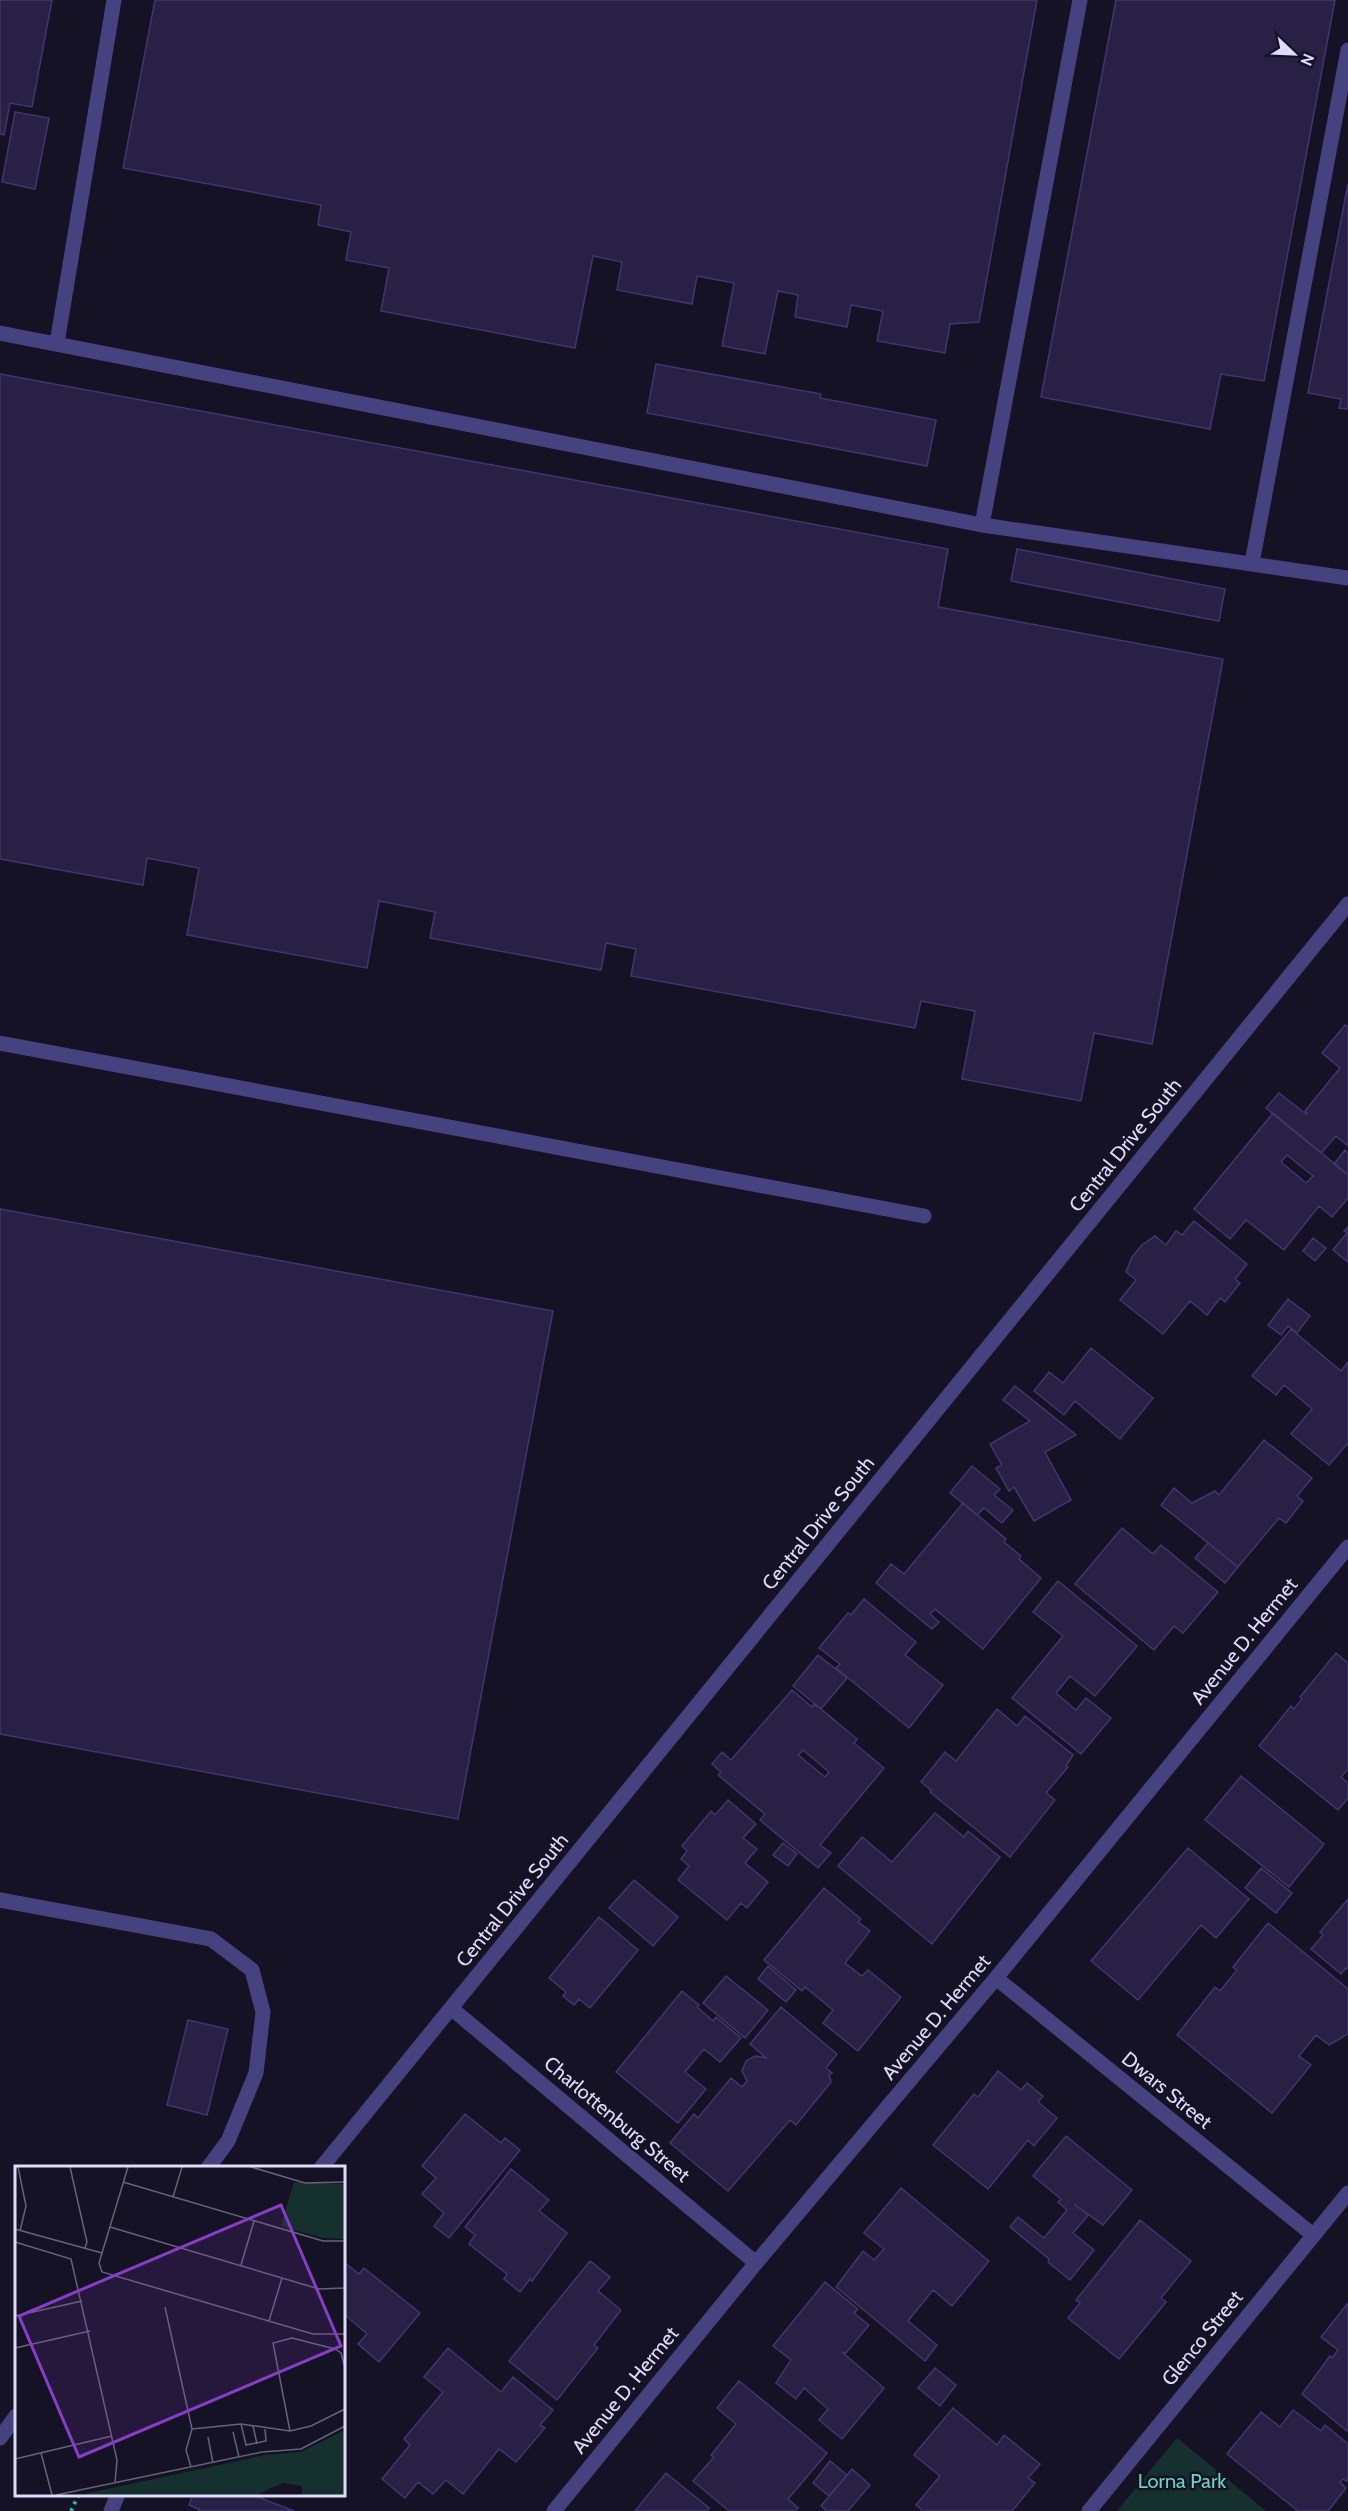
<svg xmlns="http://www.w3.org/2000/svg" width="1348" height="2511" viewBox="0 0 1348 2511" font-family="Cabin,sans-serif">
	<rect width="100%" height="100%" fill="#161226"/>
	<path fill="#162f2f" d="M1177,2438l89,73h-149z"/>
	<path fill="#292045" stroke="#42356e" stroke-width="1.5" fill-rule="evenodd" d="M0,0h52l-20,107 -22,-4 -6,32 -4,-1z
		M155,0h882l-58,322 -29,2 -5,29 -68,-12 6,-30 -32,-6 -4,22 -52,-10 3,-22 -20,-4 -13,63 -43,-8 12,-63 -37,-7 -5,28 -75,-14 5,-28 -29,-6 -18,92 -194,-37 8,-43 -43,-8 5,-28 -33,-7 3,-20 -198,-37z
		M1116,0h219l-71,381 -43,-7 -11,55 -169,-32z
		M15,112l34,6 -14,71 -33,-7z
		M1348,184v225l-9,-1 2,-9 -33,-6z
		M656,364l165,30 -1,4 116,22 -9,46 -280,-53z
		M0,374l948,175 -10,58 285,52 -71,385 -58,-11 -13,68 -119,-22 13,-68 -54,-10 -6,27 -284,-52 5,-27 -30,-6 -5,27 -171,-32 5,-26 -56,-11 -12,67 -180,-33 12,-67 -52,-10 -4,27 -143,-26z
		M1017,549l208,40 -6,32 -208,-40z
		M1345,1025l3,2v119l-12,-10 -15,17 -55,-45 13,-15 27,21 1,-1 -2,-2 35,-43 -18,-15z
		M1273,1113l75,62v23l-16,19 -13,-11 -35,44 -38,-30 -16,19 -36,-30zM1287,1155l26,21 -7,7 -25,-21z
		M1345,1150l3,3v22l-14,-11z
		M0,1209l553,102 -95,508 -458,-85z
		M1194,1221l53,43 -12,15 5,4 -15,19 -5,-4 -13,17 -17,-14 -27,33 -43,-34 16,-20 -10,-8 6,-15 10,-12 13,-9 11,9 10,-14 6,4z
		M1348,1227v35l-15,-12 14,-17 -3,-2z
		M1313,1238l13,10 -11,13 -12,-10z
		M1288,1299l22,17 -13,17 -9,-7 -7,9 -13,-10z
		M1291,1329l50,42 7,-9v81l-19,22 -38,-31 21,-25 -28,-24 -8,10 -24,-19z
		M1091,1348l62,50 -33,41 -45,-38 -11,14 -30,-24 15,-19 14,11z
		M1015,1386l61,49 -31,17 26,48 -37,21 -20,-34 -5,4 -13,-23 6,-3 -12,-21 40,-23 -27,-21z
		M1264,1440l48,38 -15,18 6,5 -17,22 -7,-5 -41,49 -77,-62 13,-17 18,15 23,-12 4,4z
		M972,1466l28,23 -6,6 19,15 -11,13 -18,-15 -7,7 -27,-22z
		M963,1503l43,36 -2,3 17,14 -2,3 22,19 -58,71 -48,-40 -5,5 9,8 -7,7 -56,-46 15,-19 13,10z
		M1122,1528l31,26 8,-9 57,47 -35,41 -9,-7 -20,24 -79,-66z
		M1208,1543l30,24 -13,16 -30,-25z
		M1058,1581l79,65 -42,50 -25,-20 -14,17 20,17 10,-12 25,20 -30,36 -69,-56 51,-62 -30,-24z
		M864,1599l52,43 -11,13 38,30 -34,43 -73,-60 4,-4 -21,-16 29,-35 3,2z
		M1336,1653l12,10v106l-7,8 7,6v15l-10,12 -79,-64 32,-40 3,3 8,-10 -2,-2z
		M818,1655l29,23 -26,31 -28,-23z
		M792,1690l20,17 2,-3 7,5 36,30 -3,4 30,25 -64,77 11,8 -13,15 -58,-48 5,-6 -47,-39 3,-3 -9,-8 10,-12 9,8zM803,1750l26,22 -4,5 -27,-22z
		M997,1709l20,17 8,-10 48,39 -7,11 2,1 -22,26 9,7 -45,57 -80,-65 1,-2 -10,-8 24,-30 11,9z
		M1241,1776l83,68 -35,43 -84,-67z
		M728,1800l28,24 -13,14 14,11 -12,14 23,19 -21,26 -6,-5 -14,17 -49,-40 11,-14 -8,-7 6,-8 -5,-5 29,-35 4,4z
		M935,1813l29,24 4,-6 32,26 -68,87 -94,-78 24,-29 30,25z
		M783,1843l14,11 -9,12 -15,-11z
		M1188,1848l61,51 -33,39 -15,-13 -63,75 -47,-39z
		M1261,1868l31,25 -16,20 -31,-25z
		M634,1880l44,37 -25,29 -44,-38z
		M824,1888l37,31 -3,3 12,9 -25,32 17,13 6,-6 33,27 -43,54 -35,-28 10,-13 -28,-23 -3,4 -38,-31z
		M1348,1899v70l-2,-1 -5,6 -30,-25 12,-14 -3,-3z
		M599,1917l39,33 -48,58 -11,-9 -5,6 -11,-9 3,-4 -17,-14z
		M1268,1923l80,66v45l-19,11 -13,-10 -17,21 12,9 -39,48 -95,-78 38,-48 5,4 17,-21 -4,-3z
		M768,1966l28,24 -10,12 -28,-23z
		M726,1976l42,34 -23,28 -42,-35z
		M682,1991l17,14 -2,2 16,14 3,-4 25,21 -21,24 -16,-13 -19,23 21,17 -28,34 -62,-51z
		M781,2007l56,47 -11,14 6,5 -3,2 2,7 -35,43 -6,-5 -62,71 -58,-48 24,-29 4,4 33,-40 11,9 5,-6 -5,-10 4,-10 9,-5 11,2 -16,-14z
		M188,2020l40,9 -21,86 -40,-10z
		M998,2071l23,19 6,-7 16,13 -5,6 19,16 -23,28 -6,-6 -40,49 -55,-44 41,-51 4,3z
		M465,2114l36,29 4,-5 15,12 -71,88 -15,-12 10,-13 -22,-19 14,-16 -14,-12z
		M1066,2136l66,54 -29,35 -29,-21 14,11 -15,18 21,17 -24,30 -22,-18 1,-3 -39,-32 8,-10 26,21 23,-28 -9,-8 3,-3 -28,-23z
		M511,2169l38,31 -10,11 28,22 -35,48 -2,-2 -10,13 -16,-13 3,-5 -38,-30 6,-9 -10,-8z
		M901,2188l88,73 -37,45 -19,-16 -25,31 29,24 -12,16 -89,-74 27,-36 11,9 10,-11 -20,-16z
		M1140,2220l51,41 -30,37 5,4 -47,57 -51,-41 12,-15 -4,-3z
		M590,2261l20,16 -12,14 23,19 -27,35 4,3 -41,52 -48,-39z
		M344,2262l15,12 5,-6 56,45 -41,49 -21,-18 9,-10 -23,-20z
		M825,2282l33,27 -4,4 15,12 -23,28 -4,-1 42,36 -42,51 -23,-19 9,-11 -24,-21 -8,11 -20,-16 15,-23 -18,-14z
		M1348,2303v127l-1,1 -45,-37 28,-38 2,2 6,-8 -17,-13z
		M448,2348l53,44 12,-15 40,33 -13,15 5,3 -29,34 -17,-13 -36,45 -17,-14 -13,14 -15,-12 -13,16 -23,-19 28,-34 -6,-6 39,-47 -19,-15z
		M935,2368l21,17 -16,21 -22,-18z
		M739,2381l88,72 -39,46 10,9 -3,3h-66l-36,-30 21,-24 -3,-2 25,-31 -19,-16z
		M953,2408l44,37 7,-10 36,29 -12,14 7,5 -23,28h-89l-7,-6 24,-29 -26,-21z
		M1293,2410l28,21 4,-6 23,19v38l-5,-3 -3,3 6,6 -18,23h-30l-71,-57 34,-42 19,15z
		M830,2461l17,14 -18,21 -16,-13z
		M852,2469l18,16 -22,26h-21l-6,-5z
		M666,2473l43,35 -2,3h-72z
		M193,2494h57l44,17h-96l1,-2 -10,-4z"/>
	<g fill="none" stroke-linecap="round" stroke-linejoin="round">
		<path stroke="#3dada8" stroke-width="4" stroke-dasharray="3 4.5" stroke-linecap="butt" d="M71,2511l8,-17"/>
		<path stroke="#464280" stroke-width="15" d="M0,333l982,192 366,53
			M57,343l57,-343
			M982,525l98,-525
			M1252,563l96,-513
			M0,1043l924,173
			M0,1900l211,39 41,31 11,42 -7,61 -28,68 -20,27
			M0,2438l16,-22"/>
		<path stroke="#464280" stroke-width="15" d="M996,1978l317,257
			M451,2008l305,255
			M321,2168l1027,-1264
			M111,2511l7,-17
			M554,2511l202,-248 240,-285 352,-431
			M1089,2511l259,-318"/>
	</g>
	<g text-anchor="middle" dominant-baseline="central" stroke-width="5" stroke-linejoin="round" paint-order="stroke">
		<g font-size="20" fill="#dfdbfb" stroke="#161226">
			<text transform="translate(1125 1145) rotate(-51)">Central Drive South</text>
			<text transform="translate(818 1523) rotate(-51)">Central Drive South</text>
			<text transform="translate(1244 1641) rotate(-51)">Avenue D. Hermet</text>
			<text transform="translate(512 1900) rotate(-51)">Central Drive South</text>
			<text transform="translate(936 2017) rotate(-50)">Avenue D. Hermet</text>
			<text transform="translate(1167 2090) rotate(39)">Dwars Street</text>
			<text transform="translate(617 2119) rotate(40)">Charlottenburg Street</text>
			<text transform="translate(1202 2338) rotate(-51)">Glenco Street</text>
			<text transform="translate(625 2390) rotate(-51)">Avenue D. Hermet</text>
		</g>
		<g font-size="20" fill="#6ed4bd" stroke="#161226">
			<text x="1182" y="2481">Lorna Park</text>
		</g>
	</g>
	<g transform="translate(15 2166)">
		<rect width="330" height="330" fill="#161226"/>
		<path d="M279,16l51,2v55l-22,-1 -42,-12zM330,264v65h-43v-9l-19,-3 -27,12h-177l186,-40 36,-3z" fill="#162f2f"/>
		<path fill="none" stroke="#66627b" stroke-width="1.5" d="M3,1l8,39 -6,25M55,1l17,75 -2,6M113,1l-29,96 3,9 211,62h32M236,1l54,16 40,-1M108,16l200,59h22M158,31l9,-30M95,61l209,62 26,-1M0,63l87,24M0,76l56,17 46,201 -2,23M226,99l13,-44M150,141l27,122 -6,21 5,17M0,150l67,-15M254,155l13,-43M0,182l75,-17M226,258l5,21 20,-4 -1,-12M238,260l4,18M177,263l49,-5 49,7 21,-5 34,-17M275,265l-17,-88 19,-5 43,11 6,4 4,15M218,266l6,25M193,271l5,26M26,287l11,42M0,293l97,-23M41,329l206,-43 39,-3 44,-23"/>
		<path fill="#853ec5" fill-opacity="0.15" stroke="#853ec5" stroke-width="3" d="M266,39l60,141 -262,111 -60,-141z"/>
		<rect width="330" height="330" fill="none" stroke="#dfdbfb" stroke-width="3"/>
	</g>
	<g transform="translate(1294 54) rotate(113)" stroke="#161226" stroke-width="4.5" paint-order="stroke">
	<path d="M0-4.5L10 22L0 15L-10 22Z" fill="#dfdbfb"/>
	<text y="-9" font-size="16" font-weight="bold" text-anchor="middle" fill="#dfdbfb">N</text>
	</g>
</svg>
